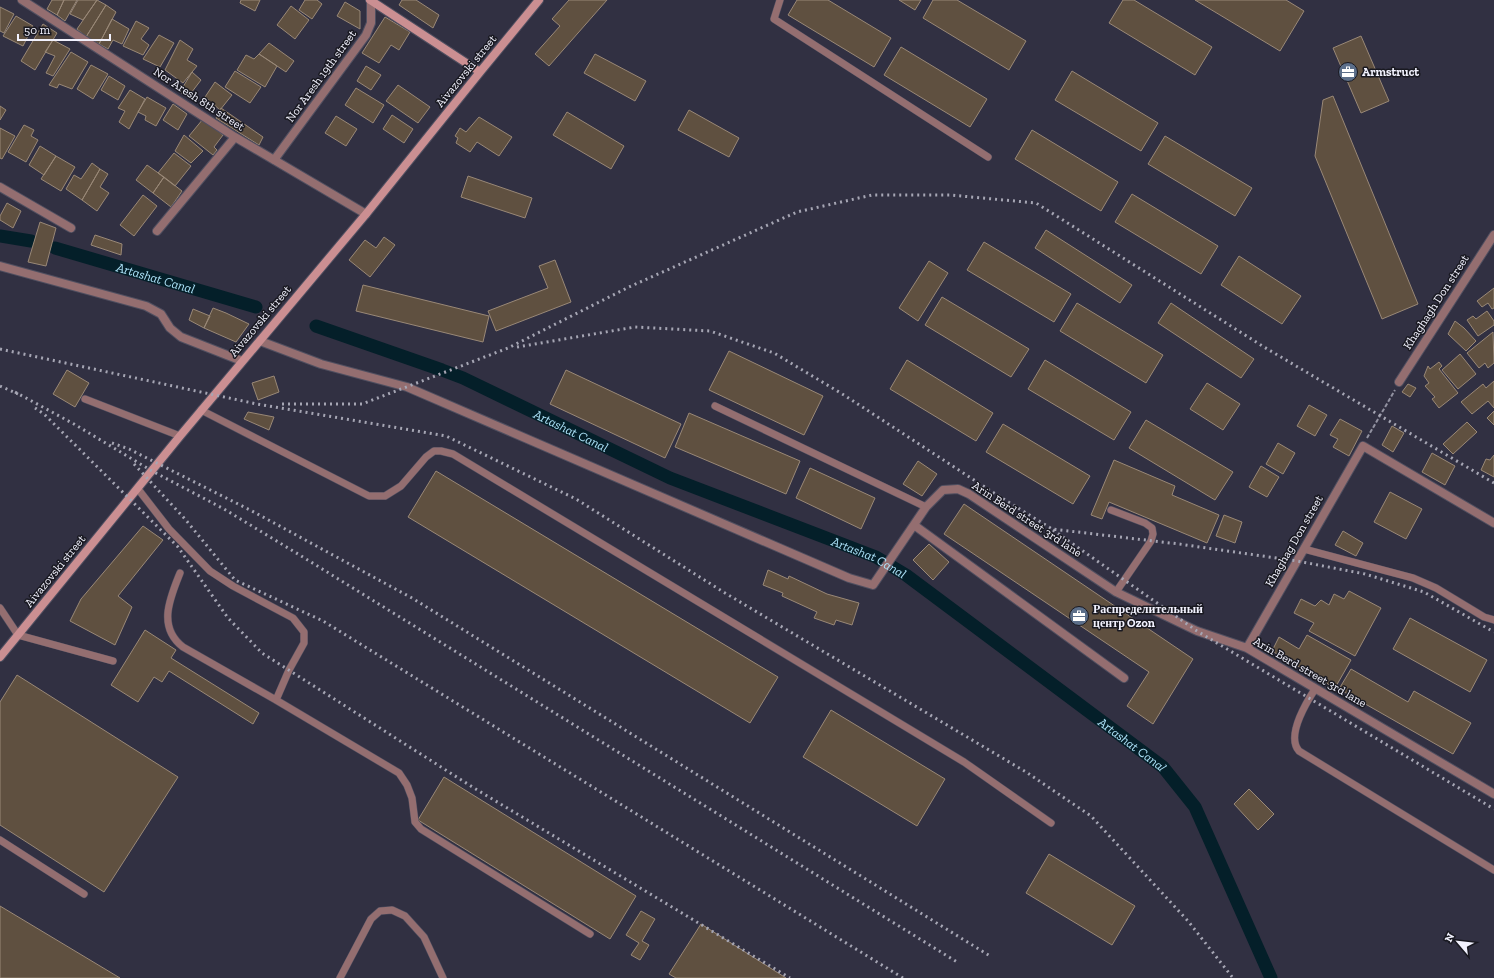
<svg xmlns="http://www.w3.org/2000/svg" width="1494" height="978" viewBox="0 0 1494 978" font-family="'Zilla Slab',serif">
	<rect width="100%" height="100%" fill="#313042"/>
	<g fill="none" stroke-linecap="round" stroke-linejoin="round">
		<g stroke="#041f29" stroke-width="13">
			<path d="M0,236l31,5"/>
			<path id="s1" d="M55,248l201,59"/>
			<path id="s2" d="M316,326l126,44 21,8 207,100 206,79 30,18 257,192 32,40 76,171"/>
		</g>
	</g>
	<path fill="#5f5040" stroke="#987" d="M52,0h12l-7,15 -10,-6z
		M64,0h13l-12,21 -8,-6z
		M78,0h19l-14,20 -13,-6z
		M97,0l9,5 -20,32 -9,-8z
		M241,0h19l-5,11 -15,-8z
		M305,0h12l5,4 -10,15 -13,-9z
		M402,0h14l23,15 -6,13 -34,-23z
		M569,0h38l-58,66 -14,-12 25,-28 -8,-7z
		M797,0h31l63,38 -17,29 -86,-52z
		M899,0h22l-6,10z
		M933,0h24l69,41 -17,29 -86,-52z
		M1123,0h11l78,47 -17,28 -86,-52z
		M1195,0h91l18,11 -24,40z
		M345,2l15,9v18l-23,-13z
		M106,5l10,7 -17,32 -13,-7z
		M291,6l18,14 -14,19 -18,-14z
		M0,7l14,7 -10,19 -4,-2z
		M16,16l17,10 -10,20 -20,-10z
		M385,17l25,15 -11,18 -8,-5 -12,18 -17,-10z
		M112,19l17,10 -7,15 -9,-4 -5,9 -9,-5z
		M136,21l13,7 -8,11 8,6 -6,10 -20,-9z
		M43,24l14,9 -22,37 -14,-9z
		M159,35l15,8 -14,24 -17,-8z
		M1361,36l28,65 -28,12 -28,-65z
		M53,40l17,9 -17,27 -7,-3 9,-17 -10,-4z
		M180,40l13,9 -6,11 10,6 -14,17 -18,-13z
		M269,43l25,18 -8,11 -27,-18z
		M901,47l86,52 -17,28 -86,-52z
		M71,52l17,10 -16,27 -13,-5 -2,4 -8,-3z
		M259,54l18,12 -12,21 -28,-17 9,-15 8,4z
		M595,54l51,27 -11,20 -51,-28z
		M91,65l17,9 -15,25 -16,-10z
		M366,66l15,9 -10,15 -14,-9z
		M235,71l26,16 -11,16 -25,-16z
		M1072,71l86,52 -17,28 -86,-51z
		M192,72l9,8 -13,17 -8,-5z
		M109,76l16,10 -7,14 -17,-10z
		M215,82l17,13 -12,15 -15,-13z
		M398,85l32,22 -12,16 -32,-22z
		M356,88l28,17 -11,18 -28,-18z
		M130,90l15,9 -16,30 -10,-7 6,-11 -7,-3z
		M1333,96l85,208 -36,15 -67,-163 8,-56z
		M147,97l19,11 -10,18 -11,-6 1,-4 -8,-4z
		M173,104l14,10 -9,16 -15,-10z
		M0,106l6,4 -6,10z
		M221,108l42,29 -4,8 -43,-27z
		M689,110l50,28 -10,19 -51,-27z
		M567,112l57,34 -13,23 -58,-34z
		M392,115l21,14 -9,14 -21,-14z
		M336,116l21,13 -11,17 -21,-13z
		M479,117l33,20 -13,19 -22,-14 -7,10 -14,-9 2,-5 -3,-2 5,-8 6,4z
		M203,119l20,16 -9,12 3,3 -4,5 -24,-19z
		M24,125l10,5 -3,6 7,4 -12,22 -18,-10z
		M0,128l15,8 -13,23 -2,-1z
		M1032,130l86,52 -17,29 -86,-52z
		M184,135l19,16 -12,12 -16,-12z
		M1165,136l87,52 -17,28 -87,-52z
		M40,146l16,10 -12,19 -15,-10z
		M174,153l17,13 -16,20 -17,-13z
		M56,156l19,11 -14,24 -20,-12z
		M92,163l8,6 -18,31 -16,-11 8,-14 7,4z
		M147,165l17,12 -11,16 -17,-13z
		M100,169l8,5 -8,13 9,6 -12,18 -15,-11z
		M468,176l64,22 -7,20 -64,-21z
		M164,177l18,14 -11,16 -18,-14z
		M1132,194l86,52 -17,28 -86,-52z
		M143,195l14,11 -23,30 -14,-11z
		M7,203l14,8 -8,17 -13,-8v-4z
		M40,222l16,6 -10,38 -18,-4z
		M1046,230l86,55 -12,18 -85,-55z
		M95,235l27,9 -1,11 -30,-10z
		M384,237l11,8 -25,32 -21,-17 16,-20 11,8z
		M984,242l87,52 -17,28 -87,-52z
		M1239,256l62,40 -19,28 -61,-39z
		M555,260l16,42 -75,29 -8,-20 60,-23 -9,-22z
		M929,261l19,12 -30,48 -19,-13z
		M363,285l126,31 -6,26 -127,-31z
		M1494,288v20l-2,1 -4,-6 -6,4 -5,-6z
		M942,297l87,52 -18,28 -86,-52z
		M1077,303l86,52 -17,28 -86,-52z
		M1171,303l83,56 -13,19 -83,-55z
		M213,308l13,5 23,11 -13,18 -32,-14z
		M193,309l17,7 -6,12 -15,-8z
		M1487,311l7,10v4l-16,11 -11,-16 6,-4 3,3z
		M1455,321l9,7 12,13 -10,10 -18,-17z
		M1493,332l1,31 -6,5 -3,-5 -6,5 -12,-15z
		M729,351l94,45 -19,39 -95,-45z
		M1460,354l16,20 -18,15 -16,-19z
		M907,360l86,53 -17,28 -86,-52z
		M1045,360l86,52 -17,28 -86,-51z
		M1439,362l3,4 -3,3 19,24 -19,15 -7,-9 3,-2 -10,-11 4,-3 -5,-7 4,-10 2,3z
		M67,370l22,13 -14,24 -22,-13z
		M566,370l115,54 -16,34 -115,-54z
		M274,376l5,16 -21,8 -6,-17z
		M1494,381v27l-6,-7 -16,13 -11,-12 22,-18 3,4z
		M1207,383l33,21 -17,26 -33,-21z
		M1408,384l8,4 -6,9 -8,-5z
		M1309,405l18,10 -12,21 -18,-10z
		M1494,411v14l-7,-7z
		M248,412l26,5 -5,13 -25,-11z
		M689,413l111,48 -14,33 -111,-47z
		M1340,419l22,12 -13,25 -16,-9 5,-8 -8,-4z
		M1146,420l87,52 -18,28 -86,-52z
		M1467,422l10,10 -24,22 -10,-10z
		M1003,424l87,52 -17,28 -87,-52z
		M1392,426l12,7 -11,19 -11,-7z
		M1278,443l17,10 -12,21 -17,-10z
		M1432,453l23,13 -10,19 -23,-13z
		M1494,455v22l-13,-7 5,-11 4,1z
		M1114,460l61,26 -3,9 47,20 -12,28 -98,-41 -7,17 -11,-4z
		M918,461l19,13 -15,22 -19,-12z
		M1261,466l18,11 -12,20 -18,-10z
		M810,468l65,30 -14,31 -65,-31z
		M436,471l342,206 -28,46 -342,-206z
		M1390,492l32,17 -16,30 -32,-17z
		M964,504l229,155 -40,65 -26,-18 22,-34 -205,-138z
		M1224,515l18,7 -7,21 -19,-7z
		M143,526l20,14 -45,56 14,11 -17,38 -45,-24 11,-22z
		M1343,531l20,12 -7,13 -21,-11z
		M929,544l20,18 -16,18 -20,-20z
		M768,570l20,9 1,-3 38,18 32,9 -7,22 -16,-5 -2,5 -20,-7 3,-6 -35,-16 1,-3 -20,-8z
		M1349,591l32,17 -26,48 -46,-25 5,-8 -20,-10 7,-14 14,7 6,-6 8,5 5,-11 10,5z
		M1410,618l77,42 -17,32 -77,-43z
		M145,630l31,20 -5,8 88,55 -6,11 -84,-53 -7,11 -8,-5 -16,25 -27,-17z
		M1307,635l44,25 -16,28 -63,-37 7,-14 20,12z
		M1351,669l57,33 6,-11 57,32 -18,31 -114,-65z
		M17,675l161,102 -74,115 -104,-67v-123z
		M831,710l114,69 -28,47 -114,-69z
		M444,777l192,119 -26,43 -192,-119z
		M1249,789l25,25 -16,16 -24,-26z
		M1049,854l86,52 -23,39 -86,-52z
		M0,906l120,72h-120z
		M641,911l14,8 -13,22 7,4 -9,15 -9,-5 8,-12 -13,-8z
		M701,924l85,54h-110l-7,-4z"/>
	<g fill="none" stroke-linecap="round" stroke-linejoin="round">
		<g stroke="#504f60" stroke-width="8">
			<path id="lane" d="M780,0l-6,19 214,138
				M85,399l95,37
				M715,406l211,101
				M201,410l168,86h16l16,-10 25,-29 8,-6h7l12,3 511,308 87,61
				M138,489l31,40 41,42 23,15 60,32 11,14v11l-15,27 -13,30 123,73 8,12 5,13 3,24 6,7 169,105
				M1111,510l34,13 7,5 1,6 -2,7 -35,51
				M1304,549l109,29 23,10 48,29 10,3
				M180,573c-10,25 -23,54 3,74l93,53
				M0,608l18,27 95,26
				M1315,689c-9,14 -29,47 -16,62l195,119
				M0,840l84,54
				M340,978l31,-59 9,-8 12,-1 13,6 19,21 19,41"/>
		</g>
		<g stroke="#504f60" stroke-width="10">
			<path id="street" d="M22,0l213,137 131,77
				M274,160l92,-125 5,-12v-23
				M0,187l71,41
				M157,231l78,-94
				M0,266l146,40 15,8 9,14 11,9 61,24
				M260,341l61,23 86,23 442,191 24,7 53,-78 17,-17 15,-1 11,5 147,98 81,39 50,17 247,146
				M1399,382l95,-147
				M914,525l210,153
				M1247,648l116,-202 131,77"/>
		</g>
		<g stroke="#504f60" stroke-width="10">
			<path id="secondary" d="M370,0l110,72
				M0,657l180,-221 186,-222 114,-142 59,-72"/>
		</g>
		<path stroke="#9292a1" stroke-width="2" stroke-dasharray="4 2" stroke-linecap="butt" d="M1367,438l28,-48"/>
		<use href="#lane" stroke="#946e70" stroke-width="7"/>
		<use href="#street" stroke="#946e70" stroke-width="8"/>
		<use href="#secondary" stroke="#cb8f92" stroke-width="8"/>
		<path stroke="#a6a6b4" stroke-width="3" stroke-dasharray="2 4" stroke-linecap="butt" d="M517,347l118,-20 75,4 64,22 70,42 153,100 55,34 127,15 118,17 68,13 59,18 70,40
			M0,349l257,55 189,32 130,63 149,94 301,179 65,44 97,105 45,57
			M0,386l18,8
			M15,392l59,32 78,47 72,38 74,45 659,408
			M282,404h80l146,-56 121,-61 168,-75 75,-17h78l86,8 228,144 230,136
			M35,408l9,6 134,133 50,71 34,35 212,135 316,190
			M112,443l17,6 123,62 160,87 578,358
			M134,464l51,55 50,61 88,41 580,357
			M1053,530l144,101 297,178"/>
	</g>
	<defs>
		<g id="office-disc" transform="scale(1)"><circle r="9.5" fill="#5c6f8a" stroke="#191921"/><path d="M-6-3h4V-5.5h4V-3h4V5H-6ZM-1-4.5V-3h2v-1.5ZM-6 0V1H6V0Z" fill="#fff"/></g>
	</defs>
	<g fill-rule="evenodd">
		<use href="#office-disc" x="1348" y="72"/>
		<use href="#office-disc" x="1079" y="616"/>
	</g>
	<g text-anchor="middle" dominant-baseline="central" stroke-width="3" stroke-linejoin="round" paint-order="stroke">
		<g font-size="12" fill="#f2f2fe" stroke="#191921">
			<text transform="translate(466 71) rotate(-51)">Aivazovski street</text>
			<text transform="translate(321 76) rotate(-54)">Nor Aresh 19th street</text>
			<text transform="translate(199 99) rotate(33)">Nor Aresh 8th street</text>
			<text transform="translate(1436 302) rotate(-57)">Khaghagh Don street</text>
			<text transform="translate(260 321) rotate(-50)">Aivazovski street</text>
			<text transform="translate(1027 519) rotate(33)">Arin Berd street 3rd lane</text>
			<text transform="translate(1294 541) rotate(-60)">Khaghag Don street</text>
			<text transform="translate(55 571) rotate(-51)">Aivazovski street</text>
			<text transform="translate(1310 672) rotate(30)">Arin Berd street 3rd lane</text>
		</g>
		<g font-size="12" font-weight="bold" fill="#f2f2fe" stroke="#191921" text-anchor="start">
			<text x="1362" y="72">Armstruct</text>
			<text x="1093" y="609">Распределительный<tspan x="1093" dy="14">центр Ozon</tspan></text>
		</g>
		<g font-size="13" font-style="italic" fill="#ade2f8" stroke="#191921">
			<text stroke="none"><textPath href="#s1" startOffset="105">Artashat Canal</textPath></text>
			<text stroke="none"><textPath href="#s2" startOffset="276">Artashat Canal</textPath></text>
			<text stroke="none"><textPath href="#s2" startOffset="600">Artashat Canal</textPath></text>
			<text stroke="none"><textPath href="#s2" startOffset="924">Artashat Canal</textPath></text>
		</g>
	</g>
	<g transform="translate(1458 942) rotate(298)" stroke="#191921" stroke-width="3" paint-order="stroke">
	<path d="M0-3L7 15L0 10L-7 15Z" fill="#f2f2fe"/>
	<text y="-6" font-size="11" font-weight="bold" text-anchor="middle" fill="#f2f2fe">N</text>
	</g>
	<path d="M18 34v6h92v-6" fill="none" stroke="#f2f2fe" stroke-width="2"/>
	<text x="24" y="34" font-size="12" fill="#f2f2fe" stroke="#191921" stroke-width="3" paint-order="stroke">50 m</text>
</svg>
